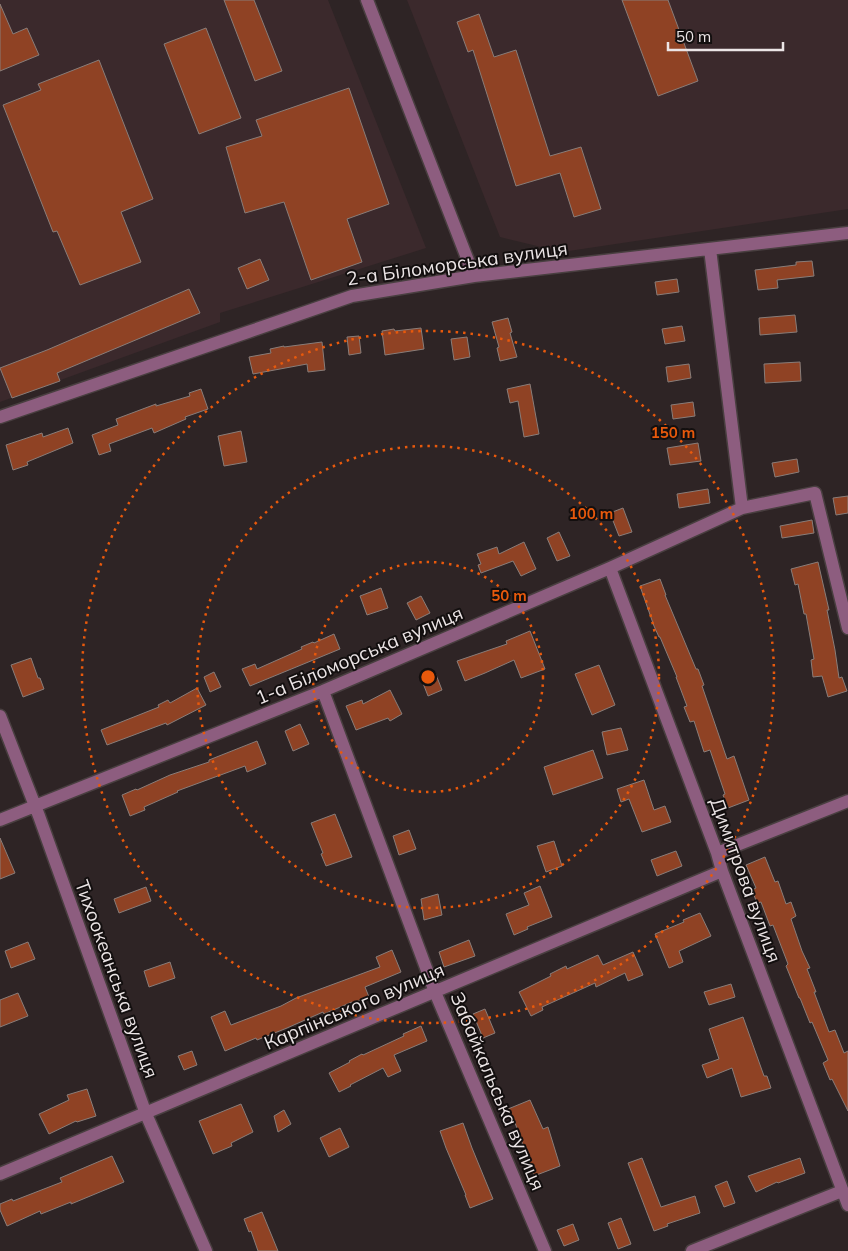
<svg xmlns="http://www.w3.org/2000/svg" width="848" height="1251" viewBox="0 0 848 1251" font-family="Mulish,sans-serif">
	<rect width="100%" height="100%" fill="#2e2425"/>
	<path fill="#3b292c" d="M0,0h328l98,248 -206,65v9l-220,80z
		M407,0h441v209l-286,43 -62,-15z"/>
	<path fill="#8f4224" stroke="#897d79" d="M224,0h30l28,71 -27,10z
		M622,0h46l30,81 -40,15z
		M0,4l13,30 14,-6 12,27 -39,16z
		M479,14l15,43 22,-7 34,106 31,-9 20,62 -27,8 -14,-44 -44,13 -43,-136 -5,2 -11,-30z
		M206,28l35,90 -42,16 -35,-90z
		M99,60l54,139 -32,13 20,50 -61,23 -23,-54 -4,1 -50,-127 38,-15 -3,-6z
		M349,88l40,116 -42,15 15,43 -51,18 -27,-78 -39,11 -19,-66 36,-11 -6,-16z
		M260,259l9,21 -22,9 -9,-21z
		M812,261l2,15 -37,4 1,8 -20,2 -3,-20 41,-5v-3z
		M677,279l2,13 -22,3 -2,-13z
		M189,289l11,24 -143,60 3,8 -48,17 -12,-30 47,-18z
		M795,315l2,17 -37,3 -1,-17z
		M508,318l4,14 -2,1 7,24 -17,4 -3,-13 2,-1 -7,-25z
		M682,326l3,15 -20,3 -3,-15z
		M421,328l3,21 -39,6 -3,-24 12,-2 1,2z
		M359,336l2,17 -12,2 -2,-18z
		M467,337l3,20 -16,3 -3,-21z
		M322,342l3,28 -17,2 -1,-8 -54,10 -4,-17 22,-4 -1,-4 14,-3v1z
		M800,362l1,19 -36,2 -1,-19z
		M689,364l2,14 -23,4 -2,-15z
		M530,384l9,50 -15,3 -6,-36 -8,2 -3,-14z
		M201,389l7,20 -23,8 1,2 -32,14 -2,-5 -43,16 2,7 -12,4 -7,-20 26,-10 -2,-6 40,-15v2l34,-10 -1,-3z
		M693,402l2,14 -22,3 -2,-14z
		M68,428l5,15 -46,19 1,3 -15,5 -7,-25 36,-12 1,4z
		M241,431l6,31 -23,4 -6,-30z
		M698,443l3,18 -31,4 -3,-17z
		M797,459l2,13 -24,5 -3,-14z
		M708,489l2,14 -31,5 -2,-14z
		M848,496v17l-12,2 -3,-17z
		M623,508l9,24 -13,4 -9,-23z
		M812,520l2,13 -32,5 -2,-12z
		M559,532l11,24 -13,5 -10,-23z
		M524,542l12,27 -15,7 -8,-15 -32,12 -3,-8 3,-1 -4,-10 20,-7 2,7z
		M818,562l11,48h-2l8,40 4,28 3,-1 5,14 -19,6 -6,-21 -9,1 -2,-17 3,-1 -8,-45h-2l-6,-30 -3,1 -4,-16z
		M660,579l6,16h-1l31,74h2l6,16 -2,1 25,73 7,-3 15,44 -21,8 -5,-13 2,-1 -15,-44 -6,2 -10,-31 -4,1 -6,-15 3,-1 -11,-29h1l-17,-40h-1l-5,-11 -14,-40z
		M381,588l7,20 -21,7 -7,-19z
		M421,596l9,17 -14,7 -9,-17z
		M530,631l15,38 -24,9 -7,-18 -29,13 -20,8 -8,-20 50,-17 -1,-3z
		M334,634l6,15 -90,37 -8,-17 13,-5 2,5 45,-20 -1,-2 12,-5 1,1z
		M31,658l7,20h2l4,11 -21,8 -12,-32z
		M599,665l16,40 -23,10 -17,-41z
		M214,672l7,15 -11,5 -6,-15z
		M435,672l7,18 -14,6 -7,-18z
		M197,688l9,17 -39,20 -1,-2 -59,22 -6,-15 58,-23 -1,-2 10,-5 2,3z
		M390,690l12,24 -12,7 -2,-3 -32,12 -10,-24 16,-6 1,4z
		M300,724l9,20 -16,7 -8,-20z
		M621,728l7,22 -21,5 -5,-23z
		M257,741l9,23 -19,8 -2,-6 -68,25 1,1 -34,15 1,3 -15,6 -8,-21 14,-6 1,1 33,-15 39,-13v-2z
		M593,750l10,28 -50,17 -9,-28z
		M644,780l10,30 11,-4 6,16 -29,10 -13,-33 -8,3 -4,-13z
		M335,814l17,43 -26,9 -5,-12 2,-1 -12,-30z
		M409,830l7,19 -17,6 -6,-19z
		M0,838l15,35 -15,6z
		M554,841l8,25 -16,6 -9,-26z
		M676,851l6,15 -25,10 -6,-16z
		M765,857l10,25 3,-1 8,23 5,-2 5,14 -5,3 11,32 8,17 -3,1 9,23h-2l15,40 6,-2 9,23 4,-2v60l-16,-32 -2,1 -7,-17 5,-3 -16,-38 -2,1 -10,-25h-1l-13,-32 2,-2 -15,-39 -3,1 -9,-24 -4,1 -5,-13 4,-2 -10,-23z
		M540,886l12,31 -25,10 1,2 -14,6 -8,-21 23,-9 -5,-12z
		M146,887l5,14 -32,12 -5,-14z
		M438,894l4,21 -18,5 -3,-21z
		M700,913l11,23 -32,15 4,11 -14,6 -14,-34 29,-12 -1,-2z
		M469,940l6,16 -31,11 -5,-15z
		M28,942l7,17 -24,9 -6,-17z
		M392,950l9,22 -36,15 4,10 -16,6 -1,-1 -28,12 -1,-2 -36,16 -30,12 -1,-2 -31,13 -14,-34 14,-6 6,14 50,-19 15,-8 84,-31 -4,-10z
		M633,952l10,23 -15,6 -3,-8 -29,14 -1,-4 -53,24 1,3 -12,6 -12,-24 32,-16 -1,-2 16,-8 1,3 31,-14 5,10z
		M170,962l5,16 -26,9 -5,-16z
		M731,984l4,13 -26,8 -5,-13z
		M18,993l10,23 -28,11v-27z
		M485,1009l10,24 -12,5 -10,-24z
		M743,1017l21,59h3l4,12 -30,9 -9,-29 -25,10 -5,-13 17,-6 -10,-30z
		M421,1026l6,15 -33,14 7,16 -13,6 -5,-9 -33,17 1,1 -12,6 -10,-19 21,-11 -1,-1 13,-7 1,1 41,-19 -1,-2z
		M192,1051l5,14 -13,5 -6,-14z
		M87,1089l9,27 -19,6 -1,-1 -27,13 -10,-20 30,-14 -2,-5z
		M530,1100l13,29 5,-2 12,39 -26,10 -20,-56h-1l-5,-11z
		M241,1104l12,28 -22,11 1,3 -19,8 -14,-33z
		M284,1110l7,14 -13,8 -4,-16z
		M463,1123l9,25 21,51 -23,9 -5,-13h1l-20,-47 -6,-17z
		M340,1128l9,19 -20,10 -9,-19z
		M112,1156l12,26 -53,22v-2l-30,12 -1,-3 -33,15 -7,-16v-6l12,-5 1,2 49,-19 -2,-4z
		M642,1158l19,49 34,-11 5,17 -33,11 1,2 -14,5 -26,-68z
		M800,1158l5,15 -27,10 -1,-1 -21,10 -8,-16z
		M727,1181l8,22 -11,4 -9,-21z
		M262,1212l16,39h-20l-7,-20 -2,1 -5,-13z
		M621,1218l10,26 -13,5 -10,-26z
		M573,1224l6,16 -15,6 -7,-16z"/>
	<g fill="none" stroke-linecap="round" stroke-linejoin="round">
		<g stroke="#493f40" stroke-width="15">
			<path id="minor" d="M367,0l107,276
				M710,249l32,259
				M0,417l248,-85 104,-36 122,-20 374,-43
				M610,568l107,285 5,18 126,334
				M323,691l112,301 110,259
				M0,716l39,100 107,298 60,137
				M0,820l323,-129 287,-123 132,-60 73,-15 33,135
				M717,853l131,-52
				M0,1174l722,-303
				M692,1251l150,-60"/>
		</g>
		<use href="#minor" stroke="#8d5d7f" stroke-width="12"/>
	</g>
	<g fill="none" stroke="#e8590c" stroke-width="2.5" stroke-dasharray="2.5 5">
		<circle cx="428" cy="677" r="115"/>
		<circle cx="428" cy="677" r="231"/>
		<circle cx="428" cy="677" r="346"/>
	</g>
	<g text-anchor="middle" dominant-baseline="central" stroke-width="4" stroke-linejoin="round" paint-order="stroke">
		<g font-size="19" fill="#ece5e6" stroke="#130f0f">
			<text transform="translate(457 263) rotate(-8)">2-а Біломорська вулиця</text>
			<text transform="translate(359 655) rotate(-23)">1-а Біломорська вулиця</text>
			<text transform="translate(746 880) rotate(70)">Димитрова вулиця</text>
			<text transform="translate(117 979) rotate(70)">Тихоокеанська вулиця</text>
			<text transform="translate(354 1006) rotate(-23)">Карпінського вулиця</text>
			<text transform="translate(498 1091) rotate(67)">Забайкальська вулиця</text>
		</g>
	</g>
	<circle cx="428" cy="677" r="8" fill="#e8590c" stroke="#130f0f" stroke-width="2.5"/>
	<g font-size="15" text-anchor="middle" font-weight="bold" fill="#e8590c" stroke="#130f0f" stroke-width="4" stroke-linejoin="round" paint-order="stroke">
		<text x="673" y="438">150 m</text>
		<text x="591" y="519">100 m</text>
		<text x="509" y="601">50 m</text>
	</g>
	<path d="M668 42v8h115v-8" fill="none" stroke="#ece5e6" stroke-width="2.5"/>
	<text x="676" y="42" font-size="15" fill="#ece5e6" stroke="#130f0f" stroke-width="4" paint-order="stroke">50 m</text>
</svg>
